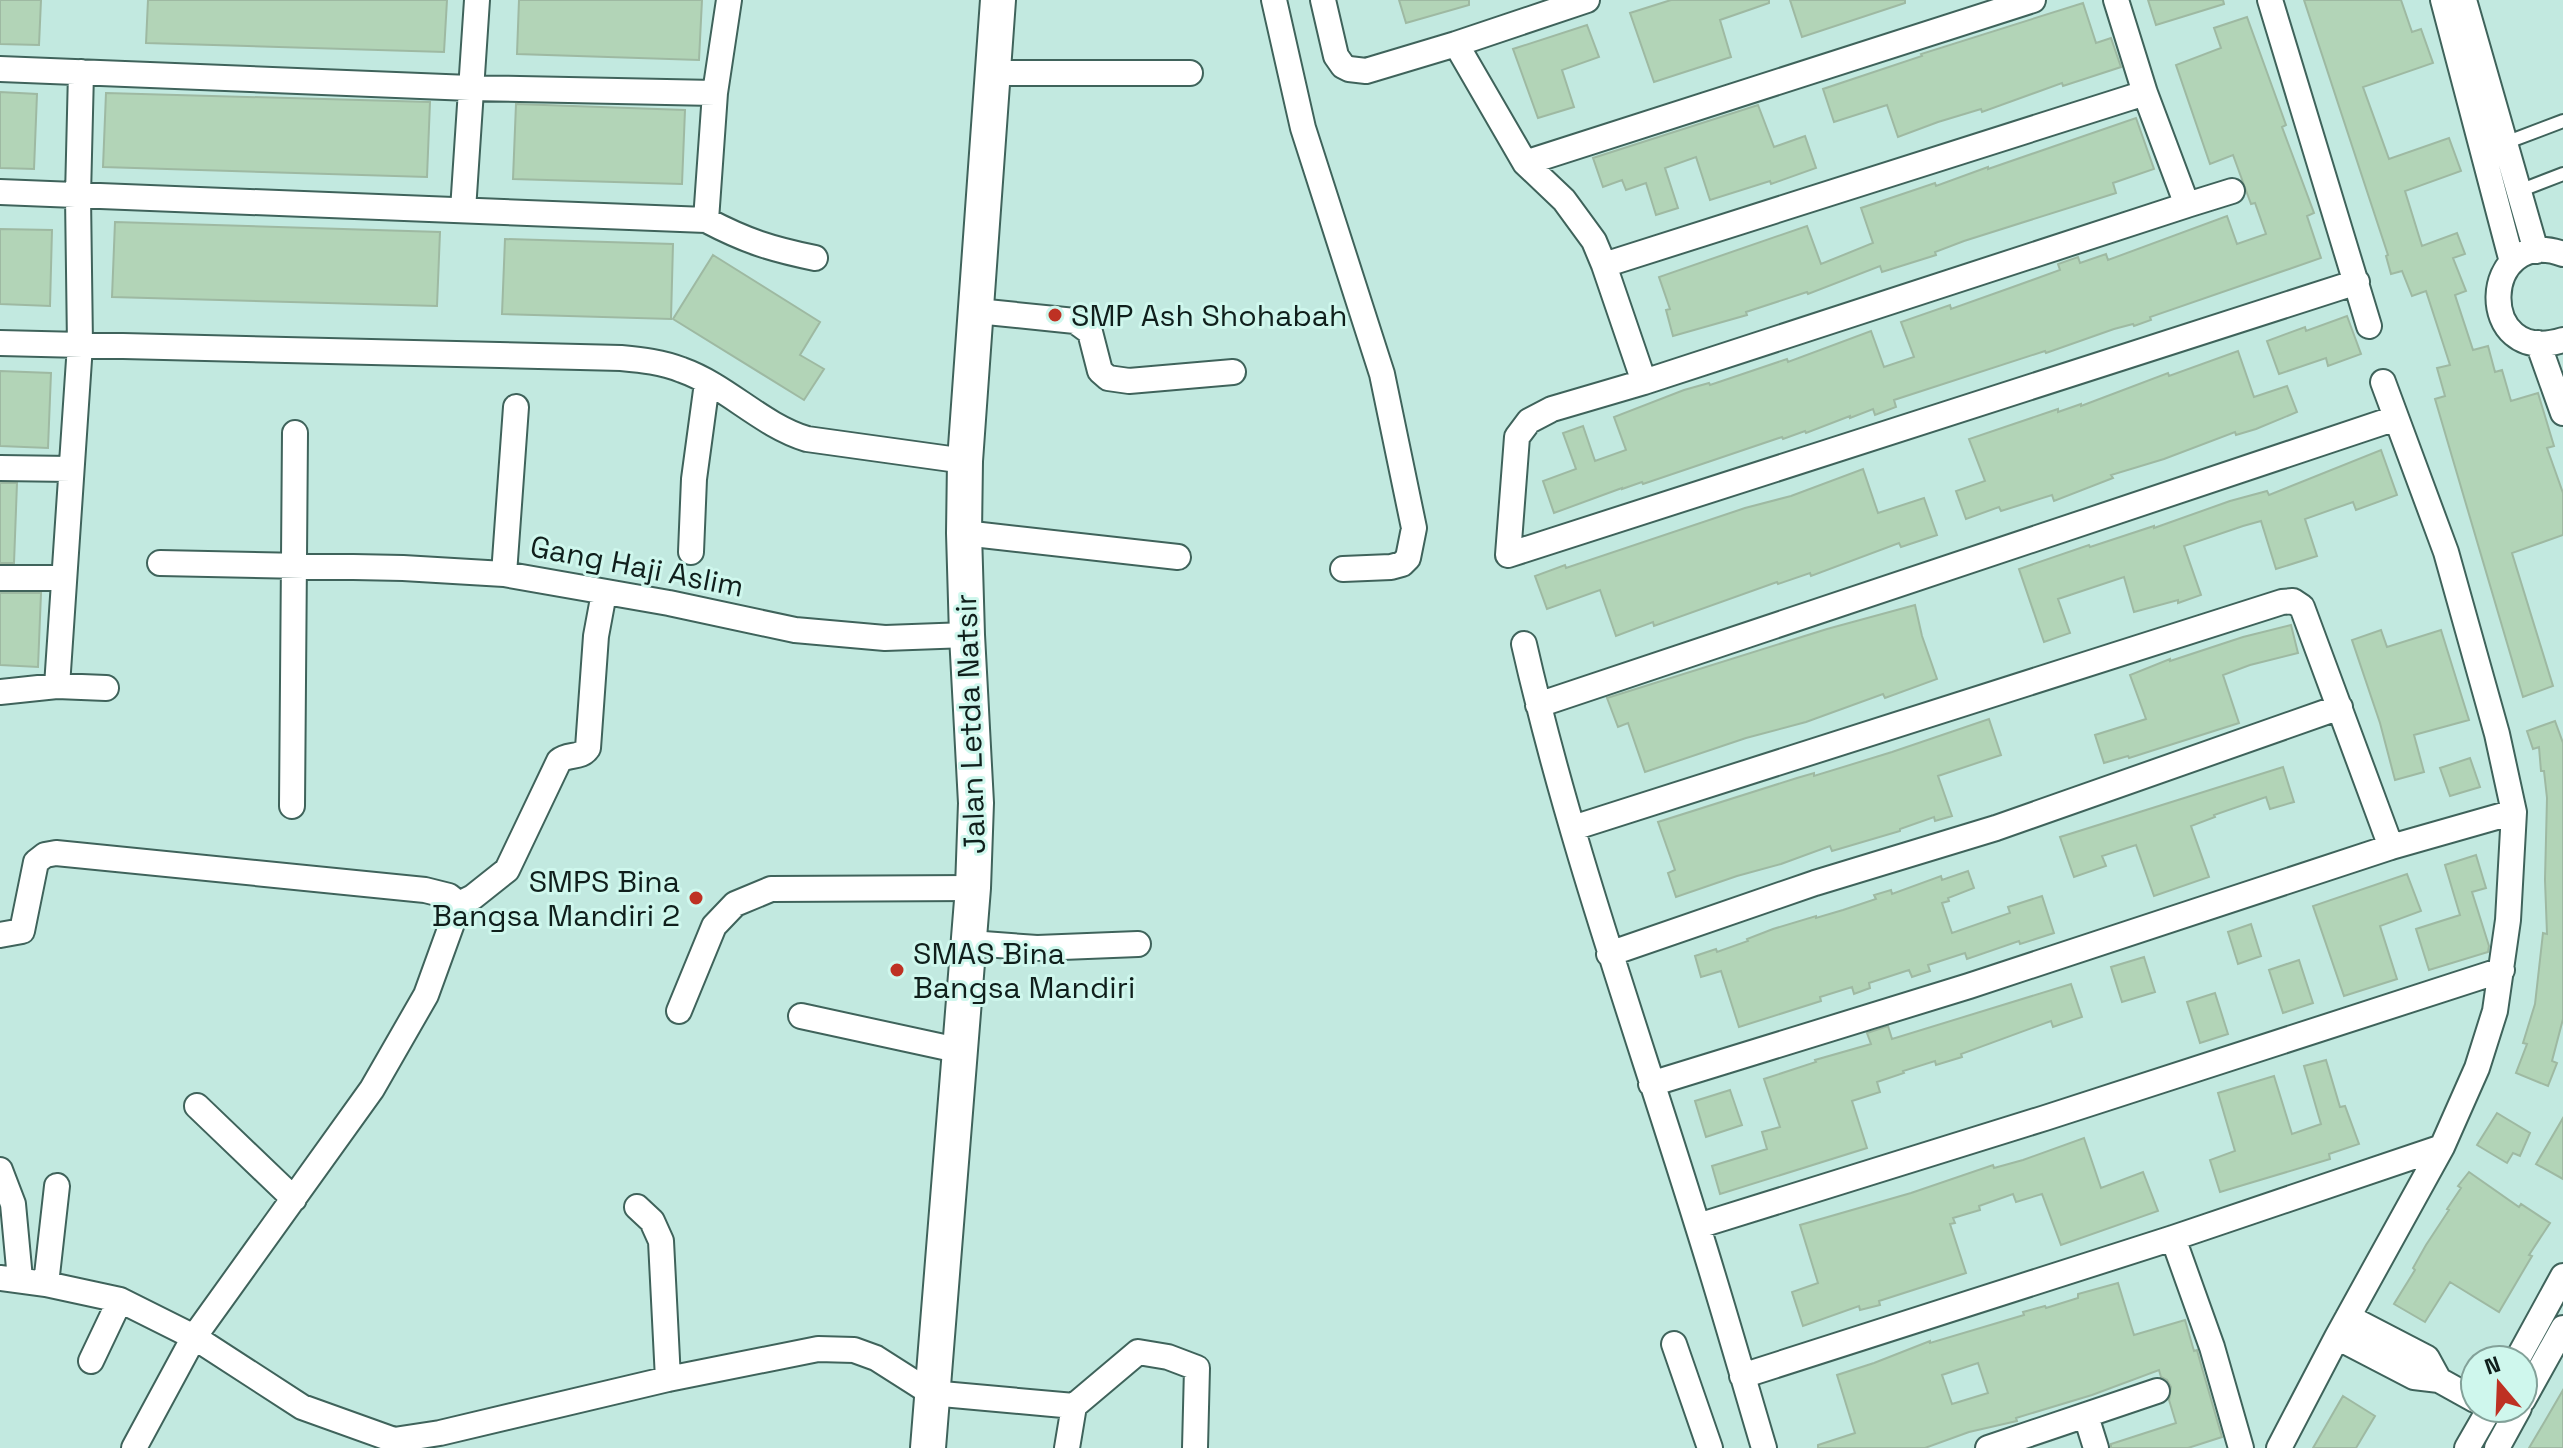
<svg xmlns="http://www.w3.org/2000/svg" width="2563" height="1448" viewBox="0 0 2563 1448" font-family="'Space Grotesk',sans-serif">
	<rect width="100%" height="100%" fill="#c2e9e0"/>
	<path fill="#b2d4b7" stroke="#9eb9a2" stroke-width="2" fill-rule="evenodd" d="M0,0h41l-2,45 -39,-1z
		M148,0h299l-3,52 -298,-9z
		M519,0h183l-3,60 -182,-6z
		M1399,0h70v5l-63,18z
		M1671,0h98v3l-49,17 11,37 -77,25 -24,-69z
		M1790,0h115v3l-103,34z
		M2148,0h75l1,4 -68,21z
		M2304,0h97l11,32 9,-3 12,34 -70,24 26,72 60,-21 12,33 -56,20 17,55 35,-13 8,21 -12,4 13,33 -11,4 18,55 15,-4 7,26 7,-2 9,31 27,-8 16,53 -7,2 16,45v42l-51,18 41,133 -30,11 -88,-298 10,-3 -8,-28 13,-3 -24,-74 -14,5 -10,-25 -11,3 -5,-18 2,-1z
		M2083,3l13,40 15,-5 10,29 -58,19 -1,-3 -80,29 -1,-3 -43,13 -40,15 -11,-32 -53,17 -11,-33 99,-33 -1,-2z
		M2247,17l39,108 -4,2 32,86 -7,3 14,42 -171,59 1,3 -17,6 -1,-2 -19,5 -68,24 -1,-2 -151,49 2,7 -21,8 -2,-6 -23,9v-2l-44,17 -1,-2 -22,8 -1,-2 -139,47 -1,-2 -20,7v-1l-68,25 -11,-32 33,-12 -13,-36 20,-7 12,35 31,-11 -12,-33 70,-27 25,-7 1,2 77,-26 1,3 83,-31 13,36 30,-10 -13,-35 49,-17 1,4 59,-21 50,-18 -2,-6 20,-7 2,6 26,-9 2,6 119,-44 10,28 29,-10 -11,-31 -4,1 -18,-49 -23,9 -34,-99 45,-17 -7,-20z
		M1587,25l12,32 -37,13 12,37 -36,11 -25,-69z
		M0,92l37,2 -3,75 -34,-1z
		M106,93l324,9 -3,75 -324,-10z
		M516,104l169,6 -3,74 -169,-5z
		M1758,105l16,42 31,-11 11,32 -45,16 -1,-3 -60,19 -14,-43 -31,11 13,40 -22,7 -10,-32 -20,7 -4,-10 -19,7 -10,-29z
		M2136,118l18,51 -41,14 3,10 -152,48 -29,11 1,3 -54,17 -2,-6 -72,28 -1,-2 -61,20 1,3 -74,21 -7,-26 4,-1 -11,-32 148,-51 14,38 52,-21 -12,-35 74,-25 1,3 52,-19v2z
		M115,222l325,10 -3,74 -325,-9z
		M0,229l52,1 -2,76 -50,-2z
		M505,239l168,5 -2,75 -169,-5z
		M713,255l107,67 -20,33 24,14 -20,31 -131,-81z
		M2347,316l14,38 -33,12 -2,-8 -47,16 -12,-33 38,-14 1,4z
		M2238,351l16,46 33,-11 10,26 -41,17 -20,6 -1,-3 -71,27 -53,16 2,3 -59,23 -2,-6 -51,16 -2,-4 -33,12 -10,-28 29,-10 -16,-42 89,-30v3l23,-8v2l87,-33 1,3z
		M0,371l51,2 -3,75 -48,-2z
		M2381,450l16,45 -41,15 -3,-8 -48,17 12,37 -41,13 -15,-48 -18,5 -59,20 17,49 -23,8v-3l-44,12 -10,-35 -66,22 12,34 -26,9 -25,-73 70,-24 1,2 64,-21v2l76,-27 37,-10 2,4z
		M1863,469l15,44 46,-15 13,37 -36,12 -2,-4 -88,33 -1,-3 -32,11 -1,-2 -123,44 -1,-4 -37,14 -16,-46 -53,19 -12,-33 30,-11 1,3 179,-60 46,-12z
		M0,483h17l-3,80h-14z
		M0,593h41l-3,74 -38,-2z
		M1915,605l7,31 15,43 -52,19 -2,-4 -77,28 -60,16 -101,34 -17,-49 -10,4 -11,-29 220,-69z
		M2291,625l7,28 -48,12 -27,10 16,48 -110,35 -1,-2 -24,7 -9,-28 51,-16 -16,-44 40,-16v2l73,-24z
		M2381,630l6,17 54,-17 28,90 -55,15 10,37 -29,8 -15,-57 -28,-83z
		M1989,719l12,36 -63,21 14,40 -17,5 -1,-4 -34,12v2l-68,20 -2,-5 -49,18 -44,12 -61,21 -8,-24 7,-3 -17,-48 139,-44 17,-5v3l78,-24z
		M2555,721l8,22v276l-11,42 5,2 -9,23 -32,-13 11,-29 -4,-1 12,-39 8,-71 4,1 -2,-54 2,-82 -3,-27h-3l-2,-24 -6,2 -6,-18z
		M2470,758l10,29 -30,9 -10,-28z
		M2283,767l11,35 -24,7 -4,-12 -52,18 1,2 -24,9 18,51 -55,19 -18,-51 -34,11 4,10 -32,11 -14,-40z
		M2476,855l10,33 -14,4 17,54 -1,6 -59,18 -13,-41 44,-14 -15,-50z
		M1968,871l6,17 -26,10 1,3 -7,2 10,30 58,-20 -2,-6 34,-11 12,37 -34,11 -1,-3 -52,18 -2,-6 -37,12 2,6 -18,6 -3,-7 -40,13 1,5 -16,6 -2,-7 -32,10 1,4 -82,26 -18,-56 -20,6 -6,-21 21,-7 1,3 31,-11 -1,-2 26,-10 43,-13v2l27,-8 33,-11 -2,-4 17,-5 1,4 49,-18 1,4z
		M2407,874l14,37 -41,15 17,53 -53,17 -31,-90z
		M2251,924l10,32 -23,8 -10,-32z
		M2144,957l11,35 -33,10 -11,-35z
		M2299,960l14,43 -30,10 -14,-43z
		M2071,984l11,33 -29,10 -2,-6 -90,33 1,3 -26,8 -1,-4 -32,10 1,2 -27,9 3,10 -28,9 15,47 -147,46 -8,-28 55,-17 -5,-17 18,-5 -16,-48 52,-17 -1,-2 56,-16 -4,-11 21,-7 4,13z
		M2215,993l13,41 -28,9 -13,-41z
		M2326,1060l14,47 5,-1 14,38 -30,10 1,5 -110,33 -10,-32 25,-9 -17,-58 56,-17 18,58 29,-10 -17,-58z
		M1730,1090l12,35 -36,12 -11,-36z
		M2497,1113l33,20 -10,23 -7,-3 -6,10 -30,-18z
		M2563,1118v61l-27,-15z
		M2084,1138l17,50 42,-16 15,39 -97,34 -19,-51 -26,8 -3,-8 -34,12 1,4 -27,8 2,5 -5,1 16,49 -87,28 1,4 -20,5 -1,-4 -56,20 -11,-34 26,-9 -18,-58 111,-32 82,-28 1,3 29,-8z
		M2469,1172l50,35 2,-3 29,19 -21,32 3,1 -33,56 -49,-30 -25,40 -31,-18 21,-34 -2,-2 13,-23 23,-35 -2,-1 14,-21 -3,-2z
		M2118,1283l16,52 51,-15 9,31 3,-1 3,11 22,76 -34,11h-77v-4l65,-21 -7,-23 2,-13 -4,-7 -6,-3 -2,-7 -67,25 -76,23 1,3 -48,11 -44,16h-107v-3l37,-12 -18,-58 37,-12 56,-22v2l94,-28 -1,-3 22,-6 1,2 32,-10v-4zM1978,1363l10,30 -36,11 -10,-29z
		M2563,1390v58h-34l16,-27z
		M2343,1396l32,20 -19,32h-43z"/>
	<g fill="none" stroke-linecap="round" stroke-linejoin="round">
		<g stroke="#3f635b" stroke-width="16">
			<path id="lane" d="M2505,143l58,-22
				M2519,191l44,-17"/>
		</g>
		<g stroke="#3f635b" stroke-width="28">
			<path id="street" d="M1274,0l29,128 79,246 32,154 -6,30 -6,6 -11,3 -48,2
				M1323,0l13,56 7,10 6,3 17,2 90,-27 69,119 39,37 30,41 10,24 40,117 -92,27 -23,12 -12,16 -9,118 849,-273
				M2270,0l99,326
				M2443,0l69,262
				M2464,0l72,251
				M1456,44l131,-44
				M0,69l470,19 245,5
				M994,73h196
				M1525,163l508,-163
				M0,192l706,28c40,21 65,29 109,38
				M2187,205l45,-14
				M463,210l14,-210
				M706,220l9,-127 14,-93
				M2563,254c-83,-30 -89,114 0,86
				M1604,265l541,-172
				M977,311l98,10 15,11 10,39 8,7 21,3 104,-9
				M0,343l621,15c21,2 41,4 61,12 45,16 79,55 125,69l158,22
				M2538,343l25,70
				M1644,382l543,-177 -42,-112 -29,-93
				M0,468l71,1
				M964,533l214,24
				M691,552l3,-73 13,-96
				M160,563l243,5 101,6 165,29 126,27 90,8 82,-3
				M504,574l12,-167
				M0,578h64
				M1524,644c45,198 114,389 174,583 23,73 44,147 66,221
				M57,686l23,-341 -2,-149 3,-124
				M0,692l57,-6 49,2
				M1538,705l858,-287
				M292,806l3,-373
				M1573,828l709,-226 11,-1 9,6 89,240
				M459,904l14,-7 34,-27 52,-109c9,-8 22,-2 29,-13l8,-112 8,-43
				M0,935l22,-4 14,-69 9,-7 11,-2 369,37 24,6 10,8 -33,91 -54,94 -178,248 -60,111
				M970,943l67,5 101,-4
				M1609,954l206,-71 181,-55 344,-121
				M679,1011l35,-85 21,-22 36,-15 202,-1
				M801,1016l161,35
				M1651,1084l318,-98 422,-139 123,-35
				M197,1106l97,93
				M0,1170l13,34 7,75
				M637,1207l15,14 9,20 7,138
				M1698,1226l347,-108 457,-148
				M2173,1238l39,109 29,101
				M0,1278l46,6 74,16 74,37 108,70 92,33 46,-7 228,-54 150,-30 36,1 22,8 55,35 143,13 64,-54 30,5 29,11 -2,80
				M46,1284l11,-98
				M2348,1317l79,41 12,22
				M2337,1337l77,40 25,3 36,20
				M1674,1344l36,104
				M2517,1360l46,-84
				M91,1361l29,-61
				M1742,1376l431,-138 269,-91
				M2523,1400l40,-72
				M2086,1416l10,32
				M1067,1448l7,-42
				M1988,1448l169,-57
				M2279,1448l58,-111 105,-190 35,-79 18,-57 13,-91 6,-108 -17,-78 -51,-182 -63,-170
				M2467,1448l23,-40
				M2497,1448l22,-40"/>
		</g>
		<g stroke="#3f635b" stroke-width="38">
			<path id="secondary" d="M928,1448l45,-560 3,-85 -9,-168 -3,-102 1,-72 33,-461"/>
		</g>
		<use href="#lane" stroke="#fff" stroke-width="12"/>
		<use href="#street" stroke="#fff" stroke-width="24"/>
		<use href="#secondary" stroke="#fff" stroke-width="34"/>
	</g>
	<g fill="#be3123" stroke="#cff7ed" stroke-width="3">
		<circle cx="1055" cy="315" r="8"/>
		<circle cx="696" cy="898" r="8"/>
		<circle cx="897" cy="970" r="8"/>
	</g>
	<g text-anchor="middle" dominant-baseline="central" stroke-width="6" stroke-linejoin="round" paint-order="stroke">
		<g font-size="30" fill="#101f1c" stroke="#cff7ed" text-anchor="start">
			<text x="1071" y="315">SMP Ash Shohabah</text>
			<text x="680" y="881" text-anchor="end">SMPS Bina<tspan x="680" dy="34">Bangsa Mandiri 2</tspan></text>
			<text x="913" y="953">SMAS Bina<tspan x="913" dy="34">Bangsa Mandiri</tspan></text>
		</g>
		<g font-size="30" fill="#101f1c" stroke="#cff7ed">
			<text transform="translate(637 566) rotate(11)">Gang Haji Aslim</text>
			<text transform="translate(970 724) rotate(-92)">Jalan Letda Natsir</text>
		</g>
	</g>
	<g transform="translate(2499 1384) rotate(341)"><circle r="38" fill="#cff7ed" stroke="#83a199" stroke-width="2"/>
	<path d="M0-6L14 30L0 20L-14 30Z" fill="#be3123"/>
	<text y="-12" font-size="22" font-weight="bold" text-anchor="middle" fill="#101f1c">N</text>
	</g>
</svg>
